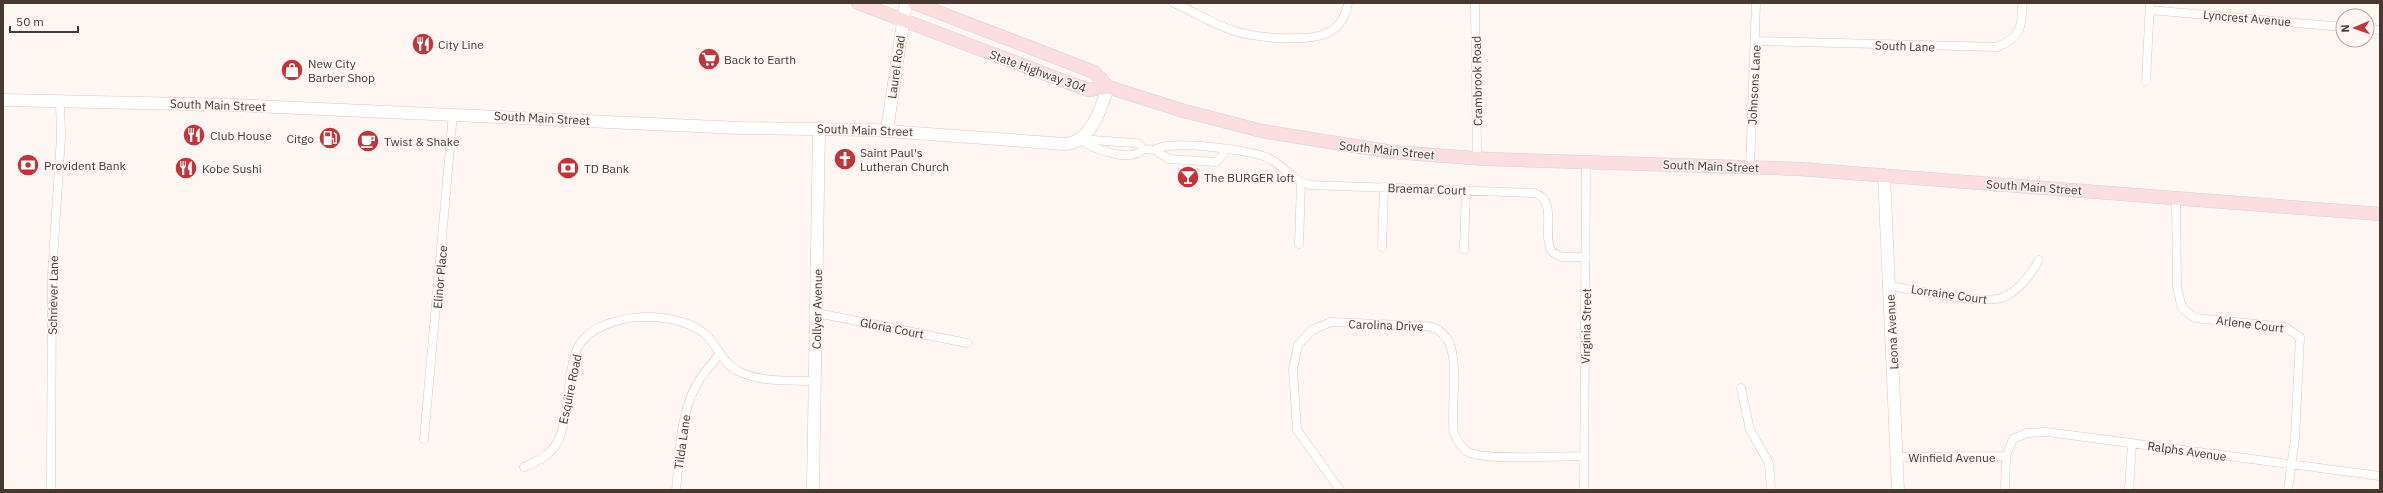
<svg xmlns="http://www.w3.org/2000/svg" width="2383" height="493" viewBox="0 0 2383 493" font-family="'IBM Plex Sans',sans-serif">
	<rect width="100%" height="100%" fill="#fdf6f2"/>
	<g fill="none" stroke-linecap="round" stroke-linejoin="round">
		<g stroke="#e9c5b5" stroke-width="9">
			<path id="street" d="M1174,3c21,9 42,23 64,29 21,6 75,11 93,-1 11,-8 15,-16 17,-28
				M1475,3l2,155
				M2150,10l193,17
				M2367,29l13,1
				M1756,41l241,6c24,-10 25,-19 25,-44
				M2146,81l4,-78
				M1079,139l54,4 6,1 4,5 12,1 14,9 47,3 11,-12
				M1080,140c13,8 50,24 63,9
				M1155,150c13,-11 95,0 111,7 17,7 26,24 44,28l224,8c25,7 7,41 18,59l10,5h24
				M1750,167l6,-164
				M2176,198l1,89 5,21 13,10 90,9 15,10 -5,101 -7,52
				M1299,244l2,-61
				M1382,247l2,-60
				M1464,249l2,-59
				M1889,286c23,3 97,20 115,11 16,-7 27,-23 35,-37
				M817,313l150,30
				M1741,388l9,42 19,33 2,27
				M424,439l29,-325
				M1898,457l108,-1
				M524,467c10,-4 21,-9 28,-17 15,-18 15,-51 18,-73 2,-10 4,-24 9,-32 24,-35 98,-36 127,-10 12,11 17,29 32,36 23,12 52,9 78,10
				M51,490l1,-215 9,-138 -1,-36
				M676,490c4,-37 3,-82 26,-114 5,-7 12,-14 17,-22
				M1340,490l-43,-60 -4,-61 5,-24 14,-15 19,-8 94,4c45,4 23,76 29,107 3,8 7,15 14,19 16,9 94,4 116,4
				M1584,490l2,-328
				M2005,490l1,-34 7,-17 14,-6 20,-1 333,44
				M2129,490l3,-47"/>
		</g>
		<g stroke="#e9c5b5" stroke-width="13">
			<path id="secondary" d="M3,100l229,5 508,23 133,2 192,14c26,-2 36,-35 43,-57
				M887,130l19,-127
				M1884,175l14,315
				M813,490l6,-362"/>
		</g>
		<g stroke="#d7d3d2" stroke-width="14">
			<path id="primary" d="M858,3l230,87 20,-3
				M914,3l180,69 14,15
				M1108,87l76,24 78,20 130,21 95,7 313,10 580,45"/>
		</g>
		<use href="#street" stroke="#fff" stroke-width="8"/>
		<use href="#secondary" stroke="#fff" stroke-width="12"/>
		<use href="#primary" stroke="#fcdee1" stroke-width="13"/>
	</g>
	<defs>
		<g id="restaurant-disc" transform="scale(1.15)"><circle r="9.5" fill="#c33439" stroke="#fdf6f2"/><path d="M-5-6h1v4h1v-4h1v4h1v-4h1v5L-1.5 .5V6h-2V.5L-5-1ZM5-6V6H3V1.5H1.5Q1.5-4 5-6Z" fill="#fff"/></g>
		<g id="supermarket-disc" transform="scale(1.15)"><circle r="9.5" fill="#c33439" stroke="#fdf6f2"/><path d="M-6-5.5h2.5l.6 2H6L4.5 2H-2.5L-4.4-4H-6ZM-1.5 3.2a1.3 1.3 0 1 0 .1 0ZM3 3.2a1.3 1.3 0 1 0 .1 0Z" fill="#fff"/></g>
		<g id="shop-disc" transform="scale(1.15)"><circle r="9.5" fill="#c33439" stroke="#fdf6f2"/><path d="M-5-2.5h2.3a2.7 3.5 0 0 1 5.4 0H5L5.5 6h-11ZM-1.5-2.5h3a1.5 2.3 0 0 0-3 0Z" fill="#fff"/></g>
		<g id="fuel-disc" transform="scale(1.15)"><circle r="9.5" fill="#c33439" stroke="#fdf6f2"/><path d="M-5.5-6h7V0h2V4h1.3V-2.5L3-4.5l.8-.8L6-3V5H2.5V1h-1V6h-7ZM-4.2-4.7v3.2H.2V-4.7Z" fill="#fff"/></g>
		<g id="cafe-disc" transform="scale(1.15)"><circle r="9.5" fill="#c33439" stroke="#fdf6f2"/><path d="M-5.5-4.5H6V0H3Q3 3.5 0 3.5H-2.5Q-5.5 3.5-5.5 0ZM3-3.2v2h1.7v-2ZM-6 4.5H4V6H-6Z" fill="#fff"/></g>
		<g id="church-disc" transform="scale(1.15)"><circle r="9.5" fill="#c33439" stroke="#fdf6f2"/><path d="M-1.2-6h2.4v3.5h3.3v2.4h-3.3V6h-2.4V-.1h-3.3v-2.4h3.3Z" fill="#fff"/></g>
		<g id="bank-disc" transform="scale(1.15)"><circle r="9.5" fill="#c33439" stroke="#fdf6f2"/><path d="M-6-4H6V4H-6ZM0-2.3a2.3 2.3 0 1 0 0 4.6a2.3 2.3 0 1 0 0-4.6Z" fill="#fff"/></g>
		<g id="bar-disc" transform="scale(1.15)"><circle r="9.5" fill="#c33439" stroke="#fdf6f2"/><path d="M-6-5H6L.8 .8V4.5H3.5V6h-7V4.5H-.8V.8Z" fill="#fff"/></g>
	</defs>
	<g fill-rule="evenodd">
		<use href="#restaurant-disc" x="423" y="44"/>
		<use href="#supermarket-disc" x="709" y="59"/>
		<use href="#shop-disc" x="292" y="70"/>
		<use href="#restaurant-disc" x="194" y="135"/>
		<use href="#fuel-disc" x="330" y="138"/>
		<use href="#cafe-disc" x="368" y="141"/>
		<use href="#church-disc" x="845" y="159"/>
		<use href="#bank-disc" x="28" y="165"/>
		<use href="#restaurant-disc" x="186" y="168"/>
		<use href="#bank-disc" x="568" y="168"/>
		<use href="#bar-disc" x="1188" y="177"/>
	</g>
	<g text-anchor="middle" dominant-baseline="central" stroke-width="3" stroke-linejoin="round" paint-order="stroke">
		<g font-size="12" fill="#473932" stroke="#fdf6f2">
			<text transform="translate(2247 18) rotate(5)">Lyncrest Avenue</text>
			<text transform="translate(1905 46) rotate(2)">South Lane</text>
			<text transform="translate(896 67) rotate(-82)">Laurel Road</text>
			<text transform="translate(1038 71) rotate(20)">State Highway 304</text>
			<text transform="translate(1477 81) rotate(-91)">Crambrook Road</text>
			<text transform="translate(1754 85) rotate(-87)">Johnsons Lane</text>
			<text transform="translate(218 105) rotate(2)">South Main Street</text>
			<text transform="translate(542 118) rotate(3)">South Main Street</text>
			<text transform="translate(865 130) rotate(2)">South Main Street</text>
			<text transform="translate(1387 150) rotate(6)">South Main Street</text>
			<text transform="translate(1711 166) rotate(2)">South Main Street</text>
			<text transform="translate(2034 187) rotate(4)">South Main Street</text>
			<text transform="translate(1427 189) rotate(2)">Braemar Court</text>
			<text transform="translate(440 277) rotate(-85)">Elinor Place</text>
			<text transform="translate(1949 294) rotate(8)">Lorraine Court</text>
			<text transform="translate(53 295) rotate(-89)">Schriever Lane</text>
			<text transform="translate(817 309) rotate(-89)">Collyer Avenue</text>
			<text transform="translate(2250 324) rotate(7)">Arlene Court</text>
			<text transform="translate(1386 325) rotate(2)">Carolina Drive</text>
			<text transform="translate(1586 326) rotate(-89)">Virginia Street</text>
			<text transform="translate(892 328) rotate(11)">Gloria Court</text>
			<text transform="translate(1892 332) rotate(-93)">Leona Avenue</text>
			<text transform="translate(570 389) rotate(-78)">Esquire Road</text>
			<text transform="translate(682 442) rotate(-82)">Tilda Lane</text>
			<text transform="translate(2187 451) rotate(8)">Ralphs Avenue</text>
			<text x="1952" y="457">Winfield Avenue</text>
		</g>
		<g font-size="12" fill="#473932" stroke="#fdf6f2" text-anchor="start">
			<text x="438" y="44">City Line</text>
			<text x="724" y="59">Back to Earth</text>
			<text x="308" y="63">New City<tspan x="308" dy="14">Barber Shop</tspan></text>
			<text x="210" y="135">Club House</text>
			<text x="314" y="138" text-anchor="end">Citgo</text>
			<text x="384" y="141">Twist &amp; Shake</text>
			<text x="860" y="152">Saint Paul's<tspan x="860" dy="14">Lutheran Church</tspan></text>
			<text x="44" y="165">Provident Bank</text>
			<text x="202" y="168">Kobe Sushi</text>
			<text x="584" y="168">TD Bank</text>
			<text x="1204" y="177">The BURGER loft</text>
		</g>
	</g>
	<rect width="2383" height="493" fill="none" stroke="#473932" stroke-width="8"/>
	<g transform="translate(2355 28) rotate(268)"><circle r="19" fill="#fdf6f2" stroke="#b4aaa5"/>
	<path d="M0-3L7 15L0 10L-7 15Z" fill="#c33439"/>
	<text y="-6" font-size="11" font-weight="bold" text-anchor="middle" fill="#473932">N</text>
	</g>
	<path d="M10 26v6h68v-6" fill="none" stroke="#473932" stroke-width="2"/>
	<text x="16" y="26" font-size="12" fill="#473932" stroke="#fdf6f2" stroke-width="3" paint-order="stroke">50 m</text>
</svg>
